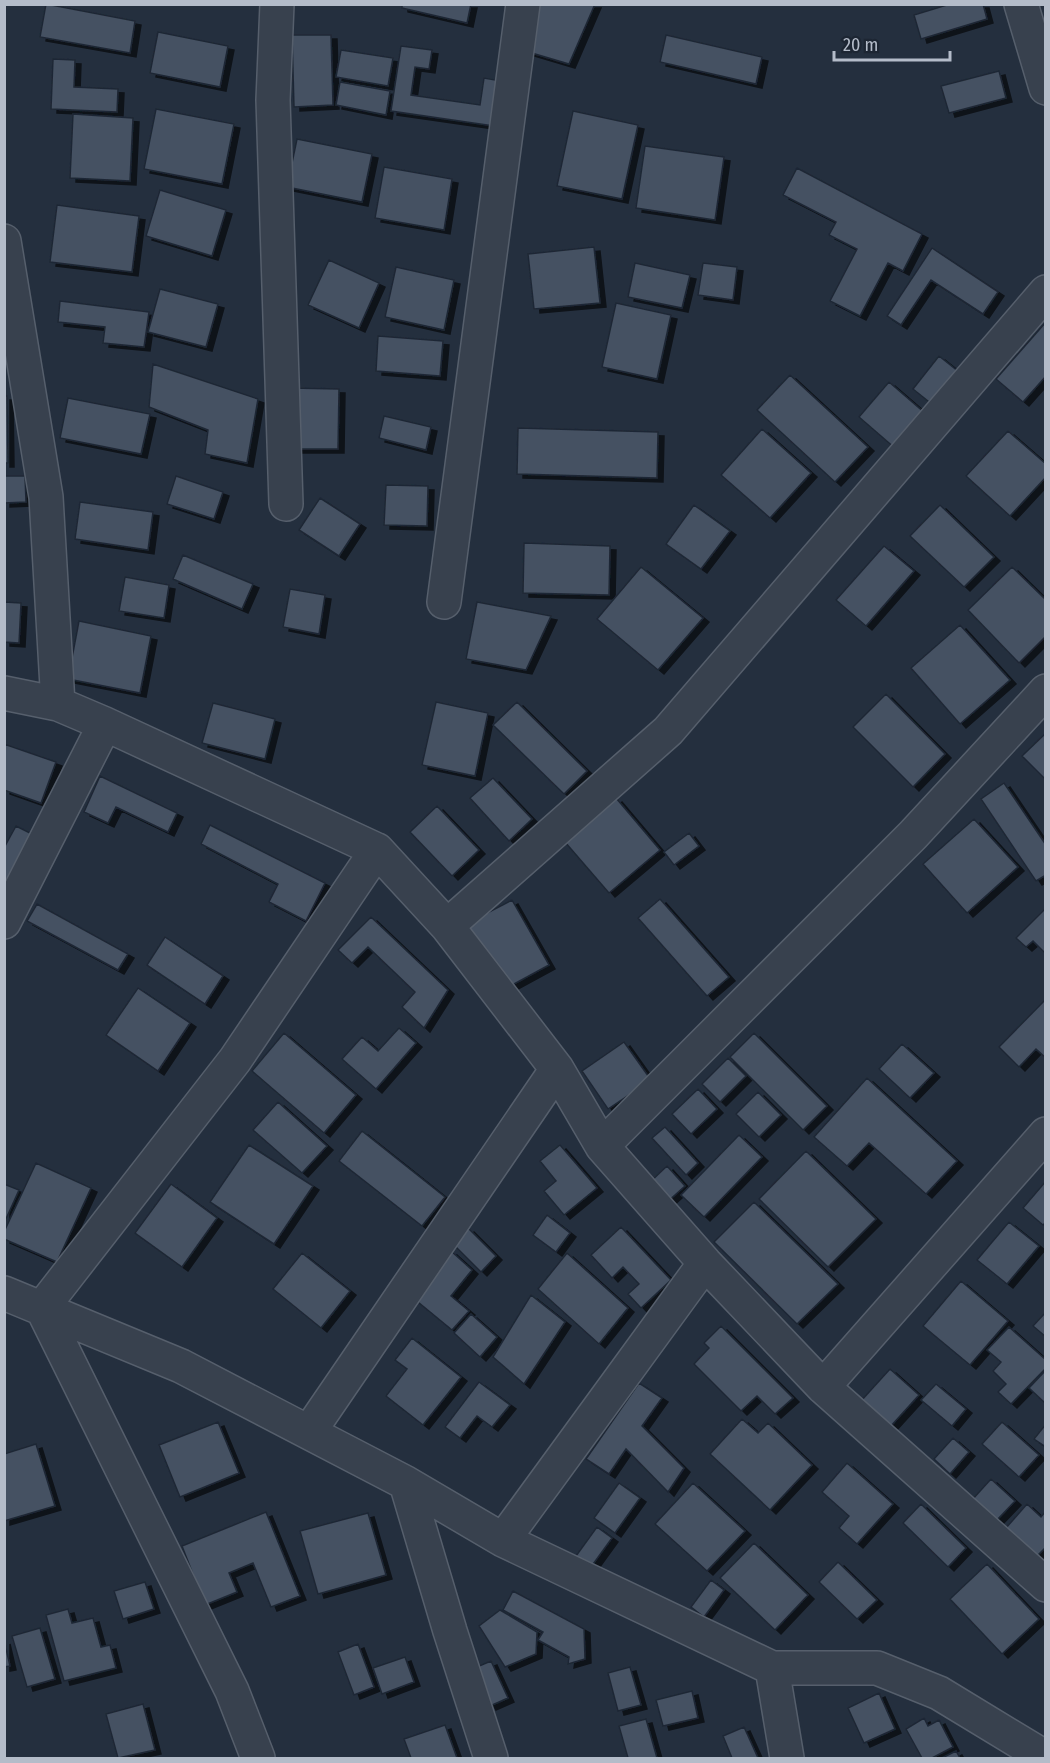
<svg xmlns="http://www.w3.org/2000/svg" width="1050" height="1763" viewBox="0 0 1050 1763" font-family="'Fira Sans Condensed',sans-serif">
	<defs>
		<filter id="shadow"><feDropShadow dx="6" dy="4" stdDeviation="0" flood-color="#0009"/></filter>
	</defs>
	<rect width="100%" height="100%" fill="#242f3e"/>
	<path fill="#455162" stroke="#1f2835" stroke-width="1.5" filter="url(#shadow)" d="M46,4l89,17 -5,32 -90,-16z
		M402,4h69l-4,19 -65,-15z
		M535,4h60l-26,60 -44,-13z
		M950,4h33l4,15 -66,20 -7,-24z
		M158,32l70,14 -8,41 -70,-14z
		M292,35h39l2,70 -39,2z
		M666,35l96,22 -6,27 -96,-22z
		M401,46l31,4 -3,19 -14,-2 -4,28 69,10 4,-27 17,3 -7,45 -103,-15z
		M341,50l52,8 -5,28 -52,-9z
		M53,59l22,1 -1,27 44,2 -1,23 -66,-3z
		M999,71l7,27 -57,15 -8,-27z
		M340,82l50,9 -4,24 -50,-10z
		M156,109l78,15 -12,60 -78,-15z
		M573,111l65,14 -16,74 -65,-13z
		M73,114l60,4 -3,63 -60,-3z
		M297,139l75,15 -10,48 -75,-15z
		M645,146l79,11 -9,63 -79,-12z
		M384,167l68,12 -8,51 -69,-12z
		M797,168l125,66 -19,37 -15,-8 -28,53 -30,-15 27,-52 -28,-14 7,-13 -53,-27z
		M160,190l66,20 -14,46 -66,-20z
		M57,205l82,11 -7,56 -82,-10z
		M594,247l6,56 -66,6 -6,-55z
		M932,248l66,44 -15,22 -52,-34 -30,45 -14,-9z
		M329,260l50,23 -20,45 -51,-23z
		M635,263l55,12 -8,33 -54,-11z
		M703,263l34,4 -4,33 -35,-5z
		M396,267l58,13 -10,50 -59,-13z
		M160,289l58,15 -12,43 -58,-15z
		M60,301l89,11 -5,35 -41,-4 2,-16 -47,-5z
		M616,303l55,12 -14,64 -55,-12z
		M1046,322v54l-23,26 -27,-23z
		M378,336l65,5 -3,35 -64,-5z
		M939,356l20,16 -26,33 -20,-16z
		M153,364l105,35 -11,64 -42,-9 3,-24 -59,-23z
		M790,375l78,72 -33,35 -78,-72z
		M889,382l37,32 -30,35 -37,-32z
		M290,388l49,1 -1,60h-49z
		M4,396h3l1,67h-4z
		M68,398l82,16 -9,40 -81,-16z
		M384,416l47,11 -5,23 -47,-12z
		M518,428l140,4 -1,46 -140,-4z
		M762,429l49,44 -41,45 -49,-43z
		M1008,431l38,33v13l-36,39 -44,-40z
		M4,476h21l1,26 -22,1z
		M176,476l47,16 -9,27 -47,-15z
		M386,485l42,1 -1,40 -43,-1z
		M320,498l40,26 -21,32 -40,-26z
		M80,502l73,10 -5,38 -73,-11z
		M694,505l36,26 -29,38 -35,-25z
		M940,505l54,52 -30,30 -54,-51z
		M524,543l86,3 -1,49 -86,-2z
		M884,546l30,25 -48,55 -30,-26z
		M183,555l70,29 -11,25 -69,-30z
		M641,567l62,51 -45,52 -61,-51z
		M1012,567l34,33v36l-27,27 -51,-53z
		M125,577l44,8 -5,33 -45,-7z
		M290,589l35,6 -6,39 -36,-7z
		M4,602l17,1 -2,40 -15,-1z
		M477,602l74,14 -25,54 -60,-11z
		M79,621l72,15 -11,57 -72,-14z
		M960,625l50,55 -50,44 -49,-56z
		M886,694l59,60 -32,33 -60,-60z
		M436,702l52,11 -13,63 -53,-11z
		M517,702l70,69 -23,23 -71,-69z
		M213,703l62,16 -10,40 -63,-16z
		M1046,733v47l-24,-24z
		M4,744l52,18 -15,41 -37,-13z
		M100,776l77,37 -9,19 -52,-25 -8,16 -24,-11z
		M493,778l39,41 -23,22 -39,-43z
		M1004,783l42,62v30l-10,6 -55,-82z
		M616,798l44,52 -51,43 -44,-51z
		M437,806l42,44 -27,26 -42,-44z
		M974,819l44,48 -51,46 -44,-49z
		M210,825l115,58 -19,38 -37,-19 9,-18 -77,-40z
		M16,826l18,9 -24,45 -6,-2v-30z
		M689,833l10,13 -25,19 -10,-13z
		M660,899l69,78 -22,19 -69,-78z
		M512,900l37,65 -46,25 -37,-66z
		M37,904l91,50 -10,16 -91,-49z
		M1046,908v46l-13,-13 -7,6 -10,-9z
		M371,917l77,73 -24,38 -22,-21 13,-15 -47,-45 -16,16 -14,-13z
		M165,937l58,39 -18,28 -58,-39z
		M138,988l52,35 -32,48 -52,-36z
		M1046,999v59l-10,-9 -17,18 -20,-20z
		M399,1028l17,15 -40,46 -34,-30 20,-22 16,14z
		M284,1033l72,62 -32,38 -72,-62z
		M754,1033l73,73 -24,24 -73,-73z
		M624,1042l27,38 -43,29 -26,-38z
		M902,1044l32,29 -24,25 -31,-29z
		M728,1058l18,18 -26,26 -18,-18z
		M867,1078l90,83 -31,33 -57,-51 -22,23 -33,-29z
		M698,1089l19,20 -26,25 -19,-20z
		M758,1092l23,23 -22,22 -23,-23z
		M278,1102l49,44 -25,27 -49,-43z
		M665,1127l33,36 -12,12 -34,-37z
		M362,1131l83,66 -23,29 -83,-65z
		M739,1135l23,22 -58,60 -23,-22z
		M249,1145l64,41 -39,58 -64,-42z
		M560,1145l37,43 -33,27 -20,-24 12,-10 -16,-20z
		M806,1151l70,68 -48,48 -69,-68z
		M36,1163l55,25 -34,74 -53,-23v-7z
		M667,1166l18,20 -19,17 -18,-19z
		M1046,1181v41l-3,3 -20,-17z
		M4,1184l15,6 -14,31h-1z
		M171,1184l46,34 -35,49 -47,-34z
		M754,1202l84,82 -41,40 -83,-82z
		M547,1215l23,18 -14,19 -23,-17z
		M1009,1222l30,24 -32,38 -30,-24z
		M621,1227l50,53 -30,28 -13,-14 11,-10 -16,-17 -11,11 -21,-23z
		M468,1228l28,28 -15,16 -27,-27z
		M451,1251l21,19 -21,26 18,15 -17,19 -34,-28z
		M302,1253l48,38 -29,37 -48,-39z
		M567,1253l61,55 -29,36 -61,-55z
		M961,1281l47,40 -38,44 -47,-39z
		M531,1295l34,27 -41,62 -31,-27z
		M1046,1312v25l-13,-11z
		M471,1314l26,23 -17,20 -26,-24z
		M721,1326l72,72 -18,16 -18,-18 -16,15 -47,-47 15,-16 -5,-5z
		M1009,1327l37,33v8l-35,36 -13,-12 8,-8 -13,-13 8,-9 -14,-12z
		M412,1338l49,39 -38,48 -37,-29 21,-27 -12,-9z
		M890,1369l29,26 -29,32 -29,-26z
		M1046,1370v33h-1l-16,-15z
		M479,1382l31,23 -18,22 -15,-11 -17,22 -15,-11z
		M639,1383l23,15 -20,28 42,42 -16,24 -42,-43 -17,25 -23,-15z
		M936,1384l30,25 -14,17 -31,-26z
		M742,1419l16,14 10,-10 44,42 -42,45 -60,-56z
		M218,1422l21,51 -59,24 -21,-52z
		M1002,1422l37,33 -20,22 -37,-33z
		M1046,1424v23l-12,-8z
		M953,1438l16,14 -19,22 -16,-15z
		M36,1444l19,62 -51,15v-67z
		M847,1463l46,41 -36,40 -18,-16 10,-12 -27,-24z
		M991,1479l24,22 -19,20 -24,-21z
		M619,1483l21,15 -25,35 -21,-15z
		M693,1483l52,48 -38,40 -52,-47z
		M921,1504l45,44 -18,19 -45,-44z
		M1027,1504l14,13 5,-6v36l-9,9 -31,-28z
		M266,1512l34,84 -29,11 -18,-44 -24,10 8,19 -32,13 -23,-59z
		M368,1513l18,62 -68,19 -18,-63z
		M597,1527l15,11 -21,29 -15,-11z
		M754,1543l54,52 -33,35 -55,-52z
		M838,1562l39,38 -20,19 -38,-37z
		M987,1564l52,55 -37,35 -52,-55z
		M711,1580l13,10 -20,27 -13,-10z
		M145,1582l9,27 -31,10 -9,-28z
		M513,1591l71,38 1,30 -17,5 1,-7 -31,-17 5,-8 -40,-22z
		M68,1609l4,14 21,-5 8,29 9,-2 6,23 -52,13 -18,-66z
		M500,1610l37,22 -1,22 -31,13 -26,-41z
		M40,1628l15,51 -28,8 -15,-51z
		M4,1640l6,26 -6,1z
		M358,1644l16,43 -20,8 -16,-43z
		M405,1657l9,25 -32,12 -9,-26z
		M491,1661l17,37 -18,8 -18,-37z
		M630,1667l11,38 -23,6 -10,-38z
		M692,1691l6,27 -35,8 -7,-26z
		M879,1693l16,36 -31,14 -16,-35z
		M143,1704l12,46 -37,8 -12,-44z
		M924,1718l4,8 11,-6 14,27 -21,11h-10l-16,-29z
		M646,1719l11,39h-29l-9,-32z
		M445,1725l12,33h-46l-7,-19z
		M744,1727l14,31h-26l-9,-22z
		M956,1751l4,7h-18z"/>
	<g fill="none" stroke-linecap="round" stroke-linejoin="round">
		<g stroke="#565f6c" stroke-width="36">
			<path id="street" d="M277,4l-4,96 13,404
				M1021,4l25,84
				M4,241l42,256 12,207
				M444,602l79,-598
				M4,693l54,11 47,20 272,126 70,76 110,143 45,77 103,117 118,124 223,198
				M4,922l101,-198
				M447,926l221,-195 378,-439
				M602,1146l311,-311 133,-144
				M4,1293l177,73 225,117 97,57 269,128h105l62,25 107,65
				M823,1387l223,-253
				M309,1432l248,-363
				M406,1483l44,148 41,127
				M503,1540l202,-277
				M772,1668l15,90
				M258,1758l-26,-67 -190,-383 193,-248 142,-210"/>
		</g>
		<use href="#street" stroke="#38414e" stroke-width="33"/>
	</g>
	<rect width="1050" height="1763" fill="none" stroke="#b4bcc9" stroke-width="12"/>
	<path d="M834 51v9h116v-9" fill="none" stroke="#b4bcc9" stroke-width="3"/>
	<text x="843" y="51" font-size="18" fill="#b4bcc9" stroke="#1d2633" stroke-width="4.5" paint-order="stroke">20 m</text>
</svg>
